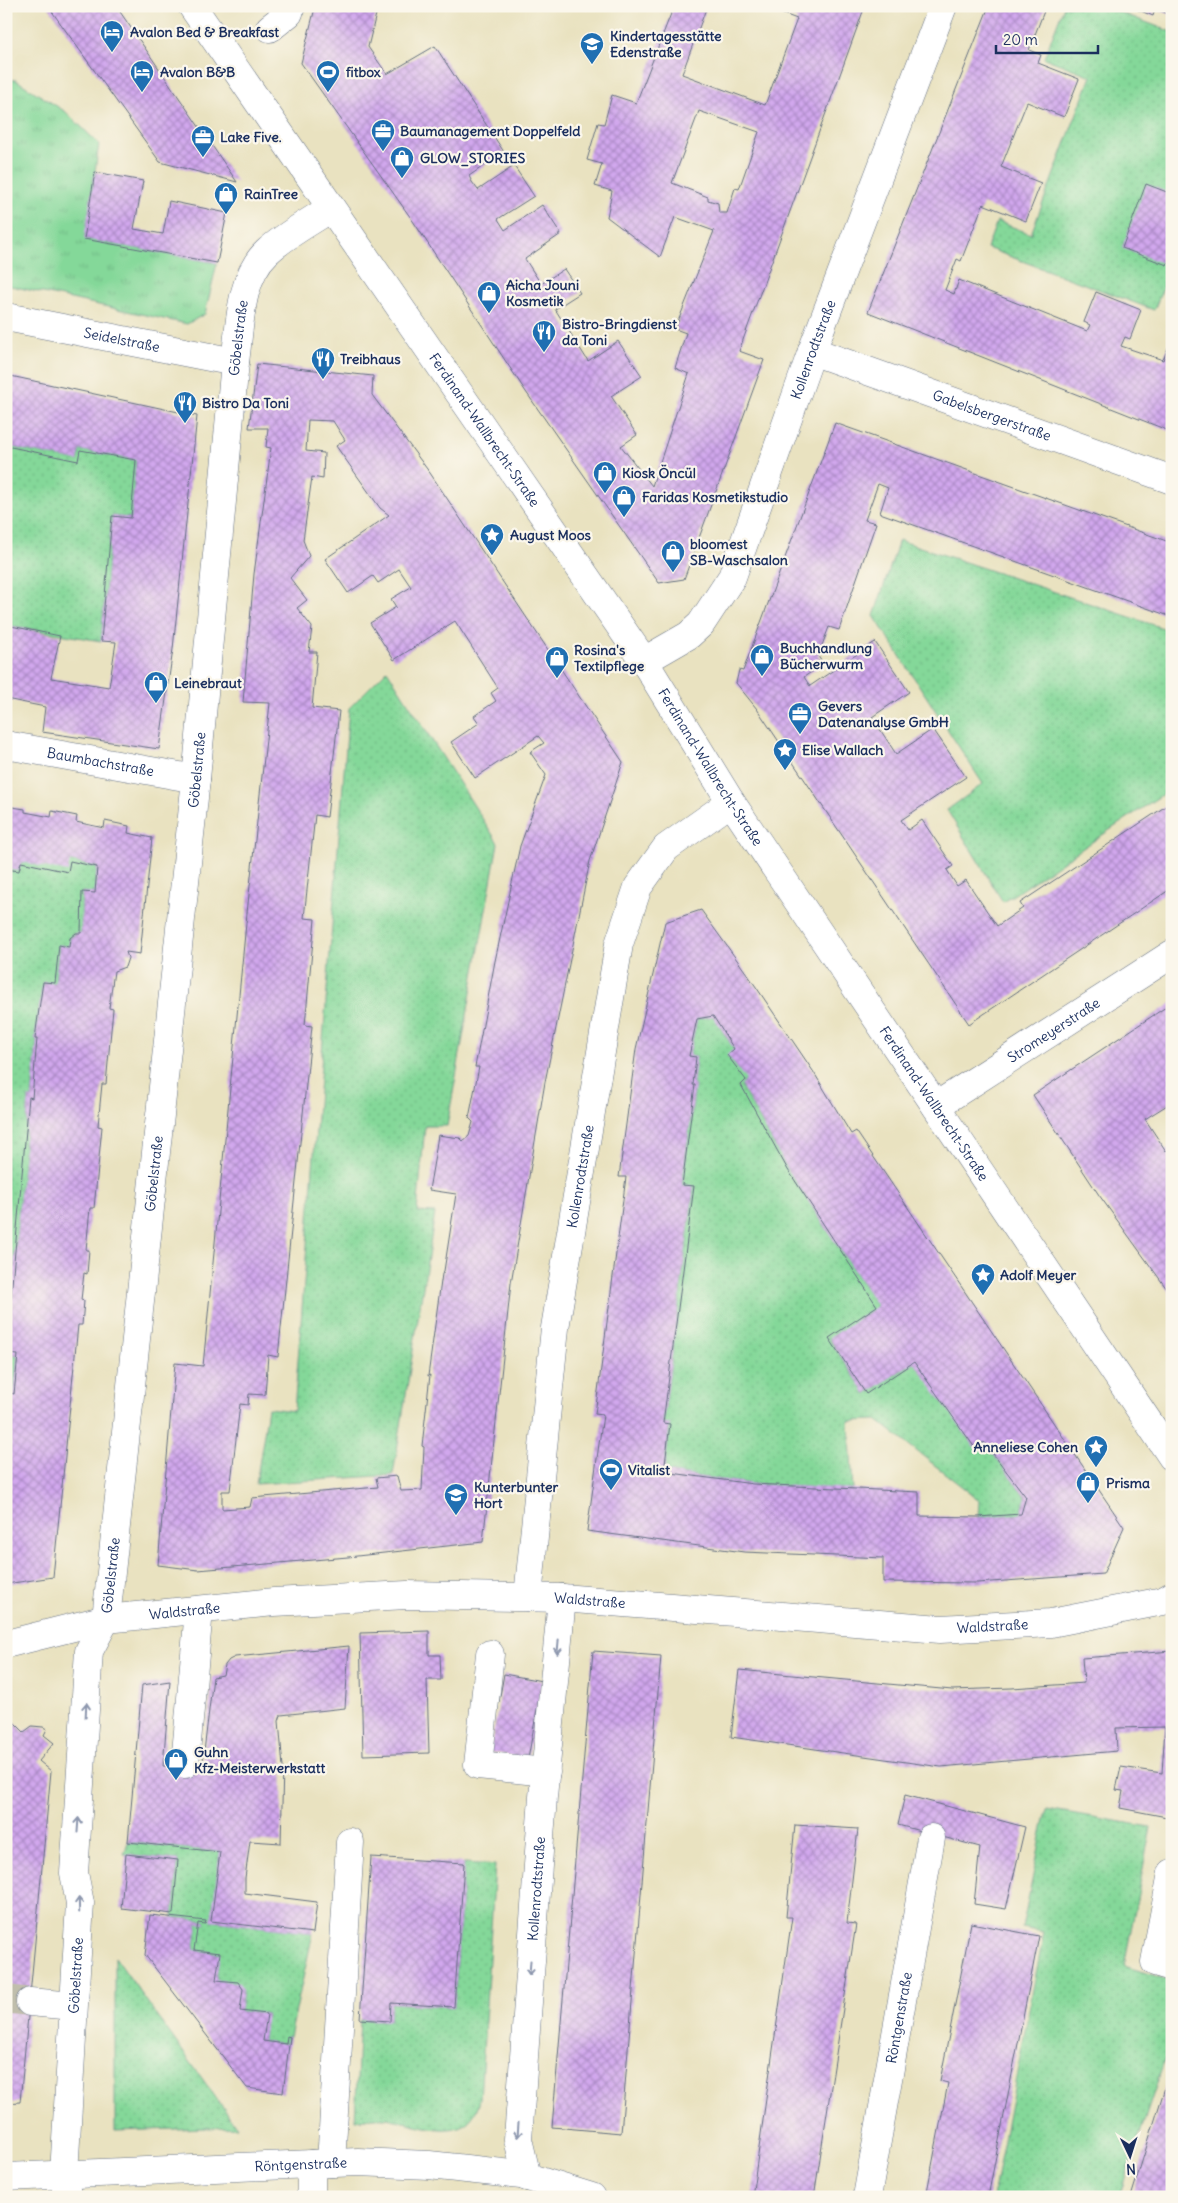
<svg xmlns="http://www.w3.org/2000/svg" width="1178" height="2203" viewBox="0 0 1178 2203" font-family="Delius,sans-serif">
	<defs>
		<pattern id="grass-dots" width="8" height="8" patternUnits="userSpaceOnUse" patternTransform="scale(1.25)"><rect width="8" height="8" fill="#84d899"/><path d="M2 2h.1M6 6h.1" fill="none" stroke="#71ba86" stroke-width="1.8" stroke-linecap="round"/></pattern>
		<pattern id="park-tufts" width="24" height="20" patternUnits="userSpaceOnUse" patternTransform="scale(1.25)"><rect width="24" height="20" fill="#84d899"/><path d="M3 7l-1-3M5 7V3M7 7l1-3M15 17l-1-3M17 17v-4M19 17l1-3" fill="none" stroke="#71ba86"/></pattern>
		<pattern id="building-cross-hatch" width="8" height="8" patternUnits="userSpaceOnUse" patternTransform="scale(1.25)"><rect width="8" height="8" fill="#d1a7ed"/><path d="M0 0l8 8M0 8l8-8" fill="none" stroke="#a988c3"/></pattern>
	</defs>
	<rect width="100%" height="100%" fill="#fbf7ec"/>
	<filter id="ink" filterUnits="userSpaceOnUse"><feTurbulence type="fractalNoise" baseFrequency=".02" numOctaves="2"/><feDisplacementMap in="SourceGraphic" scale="10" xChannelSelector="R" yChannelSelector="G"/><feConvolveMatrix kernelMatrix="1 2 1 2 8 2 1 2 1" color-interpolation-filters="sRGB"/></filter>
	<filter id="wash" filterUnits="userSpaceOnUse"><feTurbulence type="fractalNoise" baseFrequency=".0096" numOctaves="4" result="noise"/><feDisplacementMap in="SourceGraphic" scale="20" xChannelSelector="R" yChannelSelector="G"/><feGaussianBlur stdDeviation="1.12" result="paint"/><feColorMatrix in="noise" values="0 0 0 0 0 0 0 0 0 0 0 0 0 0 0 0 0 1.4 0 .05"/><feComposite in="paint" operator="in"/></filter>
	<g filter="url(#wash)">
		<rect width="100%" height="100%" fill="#e9e2c0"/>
		<path fill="url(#grass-dots)" stroke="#50847c" d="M1064,6h39l69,26v36l-3,8 3,1v189l-18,44 -167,-62 10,-27 34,13 60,-158 -47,-18z
			M6,446l72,15 2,-11 56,10 -5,58 -19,-2 -11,125 -95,-16z
			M899,540l273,91v157l-169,114 -56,-92 36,-26 -109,-168z
			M387,670l111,173 -51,283h-22l-8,86 18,1 -42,262 -137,9 12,-76 26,3 55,-703z
			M70,861l27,6 -2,26 -13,-1 -1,41h-5l-6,5 -1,9 -10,-2 -4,38 -12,-1 -8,57h2l-5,59h-3l-23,252v-481l13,2 2,-9z
			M713,1016l21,33 12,31 -5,6 47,84 89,136 -48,33 37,55 48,-32 70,80 42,55 -5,17 -43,3 1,-17 -102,-80 -28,1 4,69 -100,-6 -89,-12 6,-48 -7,-1 31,-236 -12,-2 13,-99 -2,-1 3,-28 -7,-1 8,-37z
			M6,1354l12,1 -4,39 -8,-2z
			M1047,1809l104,18 -27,139 48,15v57l-53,159h-126l51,-265 -22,-4z
			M128,1842l92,10 -8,69 101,12 -23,104 -3,-1 -1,8 -23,-3 3,-27 -26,-3 3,-22 -27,-9 3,-27 -25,-3 4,-27 7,1 1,-3 -33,-4 5,-57 -54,-6z
			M464,1863l31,2 -15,234c-11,49 -59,25 -94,19 -10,-1 -21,1 -31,2l5,-101 30,2 1,-18 63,4z
			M115,1957l122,170 -122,4z"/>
		<path fill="url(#park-tufts)" stroke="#50847c" d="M6,79l10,1 50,32 33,32 -14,95 132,24 -12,51 -18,10 -181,-39z"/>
		<g id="blocks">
			<path fill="url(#building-cross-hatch)" fill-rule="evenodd" d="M48,6h68l121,176 -77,-20z
				M317,6h61l-10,41 19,27 48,-28 69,106 -35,24 3,6 6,8 36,-24 20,30 -36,23 7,11 37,-25 19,29 -36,25 16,25 23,-15 16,24 -25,16 33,52 30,-20 24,35 -31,20 26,39 -16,11 31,40 37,-112 -14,-6 11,-35 -11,-4 39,-98 -39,-14 -15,40 -53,-40 5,-26 -17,-5 7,-22 -15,-4 11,-37 6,1 8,-29 24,8 38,-97h33l-25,68 83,31 32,-86 -35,-13h103l-126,345 25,9 -80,219 -25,4 -133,-191 -113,-171 -112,-158 14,-55zM699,111l60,21 -20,57 -4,-1 -8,25h-8l-1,-10 -10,-3v-3l-36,-14z
				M989,6h57l-17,44 12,5 -3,8 41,16 -15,38 -37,-15 -26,65 40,16 -15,38 -43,-17 -22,57 -4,-2 -12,31 9,4 5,-14 128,51 3,-6 -6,-3 12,-30 45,18 -11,29 -5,-2 -4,9 42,14 9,-22v94l-304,-120z
				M1129,6h43v9l-17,-6 -2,7z
				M95,172l48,9 -9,48 29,5 6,-33 58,12 -10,50 -133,-24z
				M1146,184l26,10v60l-5,11 -45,-17z
				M257,364l116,12 -1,19 58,78 193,289 -33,99 -45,221 -34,201 -28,259 -135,15 -150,13 -40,-5 17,-202 28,3 44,-453 23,-210 -27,-1 11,-128 17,-126 -5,-1 2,-19h-19zM308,420l25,1 12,19 -9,6 44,62 9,7 -64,44 23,34 25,-17 5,7 21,-14 12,18 -20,12 5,8 -26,16 24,37 61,-39 43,67 -7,5 5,8 -22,15 5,7 -28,19 24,36 63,-42 6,7 -14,9 16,23 -26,71 -25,115 -20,106h4l-10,51 4,4 -4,14 -6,5 -3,-3 -22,-3 -3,20 -6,35 27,4 -12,77 -2,3 -14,102 2,-1 -8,71 2,1 -2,43 -21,1 -4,-15 -21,2 2,9 -126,11 -2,9 -28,2v-18h8l10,-87 8,1 1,-11 16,1 3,-40 10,2 34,-331 -7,-1 10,-106 -11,-1 11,-103 12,2 12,-106 -27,-3 5,-56h-8l3,-25 -15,-19 10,-8 -17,-22 19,-22 -6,-16 9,-63 11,2 1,-26 -18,-2z
				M6,375l191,41 -24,233 -14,100 -117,-17 3,-25 -39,-8v-74l54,11 -9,42 58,9 7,-45 -15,-1 11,-125 19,2 5,-58 -56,-10 -2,11 -72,-15z
				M835,423l337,120v74l-292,-104 8,-25 -10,-4 -13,36 11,3 -37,107 -10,-3 -11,29 5,8 -19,13 6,9 65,-44 34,50 -37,25 24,37 37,-25 33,48 -65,43 7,10 14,-10 31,46 -6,4 10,16 9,-6 31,46 26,-18 -3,-5 152,-101v86l-203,136 -212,-315 -21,-26 3,-13 4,1z
				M6,806l19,3v3l26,5 1,-6 25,5 -1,6 28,6 1,-7 24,5 -1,7 24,5 -12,116 -14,-2 2,6 -3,9 -11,4 -5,37 4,1 -7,75h-4l-2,20 -2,22 4,1 -8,81h-4l-4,42h3l-2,24 -3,-1 -3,27 3,1 -2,24h-4l-25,252 -47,7v-114l4,-31 -4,-1v-17h5l1,-10 -6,-1v-18l8,2 4,-39 -12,-1v-4l23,-253 3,1 5,-59h-2l2,-16 6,-41 12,1 4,-38 10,2 1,-9 6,-5h5l1,-41 13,1 2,-26 -27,-6 -2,11 -47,-10 -2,9 -13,-2z
				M701,910l49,68 63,93 38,63 5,-3 268,396 -21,47 -126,9 -94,-1v-24l-139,-6 -157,-21 16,-116 -8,-1 31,-237h-7l17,-128 29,-127zM713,1016l21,33 -7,6 19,25 -5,5 47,85 89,136 -48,32 37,56 48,-32 61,86 9,-6 42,55 -5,17 -43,3 -59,-1v-24l-166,-8 -89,-12 6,-48 -7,-1 31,-237 -12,-1 13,-100h-2l3,-28 -7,-1 8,-37z
				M1172,1003v99l-27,17 21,32 6,-5v150l-73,-101 -66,-100z
				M429,1631v24h11l1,25h-14l2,73 -66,2 -3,-122z
				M349,1646l-4,62 -64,7 -2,6 4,46 -2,76 -31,-2 -5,37v15l72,9 -4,31 -102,-12 9,-69 -92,-10 14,-157 28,-4 -7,85 39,2 11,-91 10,-2 2,-10 4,-5 6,-3z
				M593,1651l68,5 -40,477 -69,-6z
				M1172,1651v167l-52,-10 3,-17 -7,-1 5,-23 41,6 3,-46 -49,1 1,23 -176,16 -210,-30 8,-67 213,20 60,-2 72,-5 -2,-25z
				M504,1674l38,7 -14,78 -38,-7z
				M14,1722l10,10 8,-6 11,1 4,2 -3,6 10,8 -15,18 12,10 -31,331 -14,1v-372z
				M905,1795l120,32 -19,82 -32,-5 6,-57 -82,-22z
				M795,1825l63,4 -11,94 9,1 -42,273h-62l40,-280h-6z
				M126,1854l52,6 -5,54 -52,-6z
				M371,1857l93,6 -10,144 -63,-4 -1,18 -30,-2z
				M150,1915l56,6 -1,3 -7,-1 -4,27 26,3 -4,27 22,2 5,7 -3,22 27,3 -4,27 23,3 1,-8 3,1 -7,56 -36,-5 -102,-133z
				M971,1923l68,13 -51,261h-62l22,-114 -8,-2z
				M1171,2068l1,129h-41z"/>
		</g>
	</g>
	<g filter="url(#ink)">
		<use href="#blocks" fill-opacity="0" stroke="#636e80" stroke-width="1"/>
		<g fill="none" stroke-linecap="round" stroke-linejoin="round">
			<path stroke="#c0beac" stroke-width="28" stroke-dasharray="28 14" stroke-linecap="butt" d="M6,1999l24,3"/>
			<g stroke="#636e80" stroke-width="29">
				<g id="minor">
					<path id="s1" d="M192,6l452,655 87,141 441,655"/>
					<path d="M270,28l19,-15 2,-7"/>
					<path id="s2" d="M6,317l229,45"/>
					<path id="s3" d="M812,351l360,129"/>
					<path id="s4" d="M644,661l45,-26 12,-11 31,-47 80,-226 131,-345"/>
					<path id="s5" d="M6,745l190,34"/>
					<path id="s6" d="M936,1106l236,-152"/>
					<path id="s7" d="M528,1597l27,-269 64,-384 19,-57 28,-39 65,-46"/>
					<path id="s8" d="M6,1644l100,-25 168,-17 133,-7 155,3 378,31 111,-6 112,-22 9,-5"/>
					<path d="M490,1654l-12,111 68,7"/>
					<path d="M185,1764l14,-154"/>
					<path d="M1172,1873l-17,89 17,5"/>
					<path d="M30,2002l43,4"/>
					<path d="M331,2163l19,-321"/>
					<path d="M311,2164v33"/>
					<path id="s9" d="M6,2177l352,-15 71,3 92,10 71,22"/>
					<path id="s10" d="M527,2177l-9,-38 25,-342 19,-199"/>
					<path id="s11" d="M67,2197l-3,-23 16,-271 -6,-30 15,-222 17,-32 90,-840 39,-417c5,-34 4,-84 32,-110 18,-17 43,-30 64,-44"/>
					<path id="s12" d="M867,2197l64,-359"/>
				</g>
			</g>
			<use href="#minor" stroke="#fff" stroke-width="28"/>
		</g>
		<defs><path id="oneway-shaft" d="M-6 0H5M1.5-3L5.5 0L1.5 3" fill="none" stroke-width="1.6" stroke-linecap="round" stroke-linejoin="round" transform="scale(1.25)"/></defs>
		<g stroke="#8d97ae">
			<use href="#oneway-shaft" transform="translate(558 1647) rotate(95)"/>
			<use href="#oneway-shaft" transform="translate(86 1710) rotate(-87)"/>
			<use href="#oneway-shaft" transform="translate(78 1825) rotate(-86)"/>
			<use href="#oneway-shaft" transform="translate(79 1905) rotate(-92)"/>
			<use href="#oneway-shaft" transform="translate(530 1968) rotate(94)"/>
			<use href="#oneway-shaft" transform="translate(518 2130) rotate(94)"/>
		</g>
	</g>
	<defs>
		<g id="hotel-pin" transform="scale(1.25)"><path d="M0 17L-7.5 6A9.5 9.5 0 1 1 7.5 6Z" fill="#1f6fb2" stroke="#fbf7ec"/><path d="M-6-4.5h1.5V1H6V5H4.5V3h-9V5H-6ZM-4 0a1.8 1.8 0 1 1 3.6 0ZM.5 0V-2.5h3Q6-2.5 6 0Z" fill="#fff"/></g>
		<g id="school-pin" transform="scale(1.25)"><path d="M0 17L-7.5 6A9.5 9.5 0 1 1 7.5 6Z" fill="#1f6fb2" stroke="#fbf7ec"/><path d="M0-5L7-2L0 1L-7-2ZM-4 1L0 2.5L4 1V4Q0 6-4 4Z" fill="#fff"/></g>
		<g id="stadium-pin" transform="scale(1.25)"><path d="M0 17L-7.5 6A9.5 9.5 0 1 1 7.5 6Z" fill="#1f6fb2" stroke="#fbf7ec"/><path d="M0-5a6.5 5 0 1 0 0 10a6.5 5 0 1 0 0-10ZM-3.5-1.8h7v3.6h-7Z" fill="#fff"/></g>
		<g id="office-pin" transform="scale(1.25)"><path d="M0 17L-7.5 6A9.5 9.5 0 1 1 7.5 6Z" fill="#1f6fb2" stroke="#fbf7ec"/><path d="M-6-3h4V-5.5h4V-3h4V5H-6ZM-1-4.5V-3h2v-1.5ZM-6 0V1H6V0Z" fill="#fff"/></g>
		<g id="shop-pin" transform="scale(1.25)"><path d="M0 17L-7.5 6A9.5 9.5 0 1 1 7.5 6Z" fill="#1f6fb2" stroke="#fbf7ec"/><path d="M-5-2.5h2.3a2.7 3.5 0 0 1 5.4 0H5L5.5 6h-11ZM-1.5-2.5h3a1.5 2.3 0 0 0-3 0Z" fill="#fff"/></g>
		<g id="restaurant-pin" transform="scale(1.25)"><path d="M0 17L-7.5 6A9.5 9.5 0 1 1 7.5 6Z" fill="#1f6fb2" stroke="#fbf7ec"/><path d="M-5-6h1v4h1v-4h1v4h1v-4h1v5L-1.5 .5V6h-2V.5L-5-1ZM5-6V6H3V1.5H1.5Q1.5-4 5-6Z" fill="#fff"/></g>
		<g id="sight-pin" transform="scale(1.25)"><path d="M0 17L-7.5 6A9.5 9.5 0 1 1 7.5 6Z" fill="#1f6fb2" stroke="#fbf7ec"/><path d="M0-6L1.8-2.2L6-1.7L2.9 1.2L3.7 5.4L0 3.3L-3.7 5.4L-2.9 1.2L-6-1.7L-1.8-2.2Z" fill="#fff"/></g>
	</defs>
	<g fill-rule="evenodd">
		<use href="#hotel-pin" x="112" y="32"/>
		<use href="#school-pin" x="592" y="44"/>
		<use href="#hotel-pin" x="142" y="72"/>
		<use href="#stadium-pin" x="328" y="72"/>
		<use href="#office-pin" x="383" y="131"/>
		<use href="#office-pin" x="203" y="137"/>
		<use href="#shop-pin" x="402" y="158"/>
		<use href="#shop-pin" x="226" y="194"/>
		<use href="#shop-pin" x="489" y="293"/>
		<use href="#restaurant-pin" x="544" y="332"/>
		<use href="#restaurant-pin" x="323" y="359"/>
		<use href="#restaurant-pin" x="185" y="403"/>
		<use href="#shop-pin" x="605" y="473"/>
		<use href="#shop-pin" x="624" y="497"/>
		<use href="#sight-pin" x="492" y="535"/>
		<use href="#shop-pin" x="673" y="552"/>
		<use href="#shop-pin" x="762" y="656"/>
		<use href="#shop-pin" x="557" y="658"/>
		<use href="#shop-pin" x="156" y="683"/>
		<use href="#office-pin" x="800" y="714"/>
		<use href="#sight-pin" x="785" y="750"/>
		<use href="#sight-pin" x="983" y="1275"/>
		<use href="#sight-pin" x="1096" y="1447"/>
		<use href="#stadium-pin" x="611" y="1470"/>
		<use href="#shop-pin" x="1088" y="1483"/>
		<use href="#school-pin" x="456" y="1495"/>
		<use href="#shop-pin" x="176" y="1760"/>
	</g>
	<g text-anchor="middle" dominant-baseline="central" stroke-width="4.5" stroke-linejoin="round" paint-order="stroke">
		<g font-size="14" font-weight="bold" fill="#1b2f5e" stroke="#fbf7ec" text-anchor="start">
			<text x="130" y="32">Avalon Bed &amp; Breakfast</text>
			<text x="610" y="36">Kindertagesstätte<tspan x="610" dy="16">Edenstraße</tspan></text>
			<text x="160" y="72">Avalon B&amp;B</text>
			<text x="346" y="72">fitbox</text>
			<text x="400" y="131">Baumanagement Doppelfeld</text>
			<text x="220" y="137">Lake Five.</text>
			<text x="420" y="158">GLOW_STORIES</text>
			<text x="244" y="194">RainTree</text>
			<text x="506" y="285">Aicha Jouni<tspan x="506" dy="16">Kosmetik</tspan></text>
			<text x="562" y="324">Bistro-Bringdienst<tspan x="562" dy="16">da Toni</tspan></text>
			<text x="340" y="359">Treibhaus</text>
			<text x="202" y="403">Bistro Da Toni</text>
			<text x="622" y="473">Kiosk Öncül</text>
			<text x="642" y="497">Faridas Kosmetikstudio</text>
			<text x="510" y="535">August Moos</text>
			<text x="690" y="544">bloomest<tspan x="690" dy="16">SB-Waschsalon</tspan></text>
			<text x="780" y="648">Buchhandlung<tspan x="780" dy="16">Bücherwurm</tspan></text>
			<text x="574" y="650">Rosina's<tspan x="574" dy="16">Textilpflege</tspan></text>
			<text x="174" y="683">Leinebraut</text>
			<text x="818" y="706">Gevers<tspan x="818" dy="16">Datenanalyse GmbH</tspan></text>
			<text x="802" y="750">Elise Wallach</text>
			<text x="1000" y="1275">Adolf Meyer</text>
			<text x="1078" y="1447" text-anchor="end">Anneliese Cohen</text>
			<text x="628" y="1470">Vitalist</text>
			<text x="1106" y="1483">Prisma</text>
			<text x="474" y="1487">Kunterbunter<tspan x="474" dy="16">Hort</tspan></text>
			<text x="194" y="1752">Guhn<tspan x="194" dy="16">Kfz-Meisterwerkstatt</tspan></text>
		</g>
		<g font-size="14" fill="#1b2f5e" stroke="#fbf7ec">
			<text stroke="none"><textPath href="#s11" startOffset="1872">Göbelstraße</textPath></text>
			<text stroke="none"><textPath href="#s2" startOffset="118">Seidelstraße</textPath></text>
			<text stroke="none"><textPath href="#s4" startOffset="366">Kollenrodtstraße</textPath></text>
			<text stroke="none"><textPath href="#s3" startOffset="191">Gabelsbergerstraße</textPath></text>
			<text stroke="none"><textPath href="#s1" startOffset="515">Ferdinand-Wallbrecht-Straße</textPath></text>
			<text stroke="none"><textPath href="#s5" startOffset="96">Baumbachstraße</textPath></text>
			<text stroke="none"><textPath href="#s1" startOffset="921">Ferdinand-Wallbrecht-Straße</textPath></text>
			<text stroke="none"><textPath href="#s11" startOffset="1438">Göbelstraße</textPath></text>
			<text stroke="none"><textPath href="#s6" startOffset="140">Stromeyerstraße</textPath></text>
			<text stroke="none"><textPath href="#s1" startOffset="1325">Ferdinand-Wallbrecht-Straße</textPath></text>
			<text stroke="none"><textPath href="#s11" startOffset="1032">Göbelstraße</textPath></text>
			<text stroke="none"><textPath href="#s7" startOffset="424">Kollenrodtstraße</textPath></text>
			<text stroke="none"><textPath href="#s11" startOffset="628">Göbelstraße</textPath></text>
			<text stroke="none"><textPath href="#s8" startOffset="588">Waldstraße</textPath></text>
			<text stroke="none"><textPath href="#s8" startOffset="182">Waldstraße</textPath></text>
			<text stroke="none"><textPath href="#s8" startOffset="992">Waldstraße</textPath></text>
			<text stroke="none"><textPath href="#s10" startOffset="290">Kollenrodtstraße</textPath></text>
			<text stroke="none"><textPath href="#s11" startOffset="222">Göbelstraße</textPath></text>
			<text stroke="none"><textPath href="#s12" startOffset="182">Röntgenstraße</textPath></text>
			<text stroke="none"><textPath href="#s9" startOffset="295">Röntgenstraße</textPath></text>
		</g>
	</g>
	<rect width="1178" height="2203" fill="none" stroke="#fbf7ec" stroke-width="25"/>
	<g transform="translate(1130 2156) rotate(176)" stroke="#fbf7ec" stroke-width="4" paint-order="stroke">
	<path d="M0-4L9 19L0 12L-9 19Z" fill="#1b2f5e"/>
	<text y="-8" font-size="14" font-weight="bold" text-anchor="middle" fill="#1b2f5e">N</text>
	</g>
	<path d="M996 45v8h102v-8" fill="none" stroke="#1b2f5e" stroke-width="2.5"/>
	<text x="1003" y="45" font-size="15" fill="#1b2f5e" stroke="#fbf7ec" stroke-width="4" paint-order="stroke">20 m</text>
</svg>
